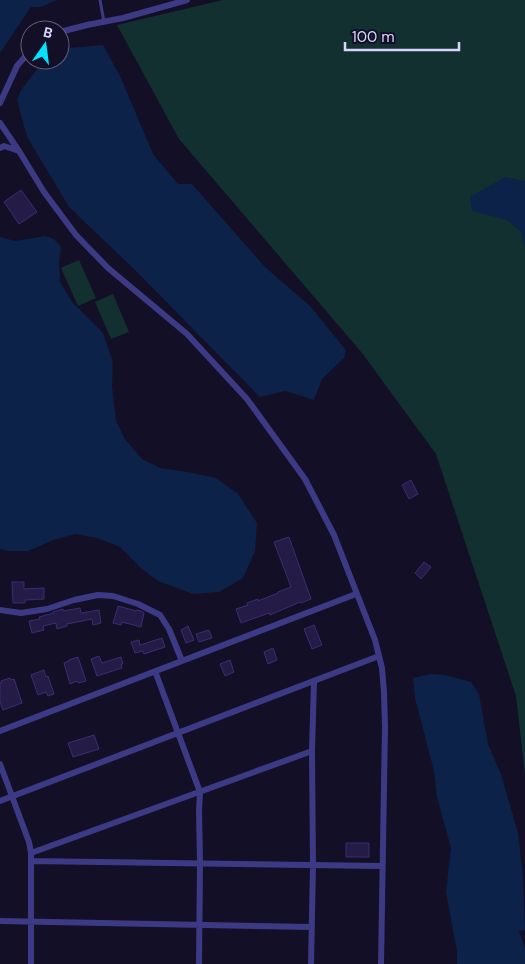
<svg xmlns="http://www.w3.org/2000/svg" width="525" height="964" viewBox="0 0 525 964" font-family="'DM Sans',sans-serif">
	<rect width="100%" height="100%" fill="#130f26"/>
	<path fill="#12302f" d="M223,0h302v775l-9,-79 -80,-242 -74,-101 -183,-214 -62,-114z
		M79,260l17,38 -18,8 -17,-38z
		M113,294l16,38 -18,7 -16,-37z"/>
	<path fill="#0c2248" d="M0,0h57l-16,7h-10l-31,46z
		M103,45l18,33 32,76 25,30h14l73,83 45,39 36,44 -2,8 -22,21 -8,21 -29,-9 -25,6 -125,-127 -66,-63 -42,-70 -10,-37 4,-10 23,-30h16v-9l8,-3z
		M505,177l20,4v65l-5,-15 -13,-11 -35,-9 -2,-14z
		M45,236l9,3 7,8 -2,17 1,18 13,21 30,30 10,29 -1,24 4,35 9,18 17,20 18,9 28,4 28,6 22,16 19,29 -2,28 -12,27 -24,14 -26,2 -35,-13 -17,-13 -21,-21 -23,-9 -21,-4 -20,5 -28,12h-19l-9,-2v-312l15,4z
		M431,674l14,1 26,7 8,12 9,50 13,30 17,59 5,44 2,53 -6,1 6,18v15h-68v-12l-11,-60 5,-44 -14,-51 -3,-26 -19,-73 -2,-20z"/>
	<path fill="#241b47" stroke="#3b2d73" d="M21,190l16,22 -18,12 -15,-22z
		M411,480l7,14 -9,5 -7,-14z
		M289,537l22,62 -10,4 -1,-1 -30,13 -1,-2 -28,10 -5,-14 12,-4 -1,-2 11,-4v2l20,-8v-1l13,-5 -17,-45z
		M424,562l7,5 -10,12 -6,-6z
		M12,582h12v7l20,-1v11l-19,1v3h-12z
		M118,606l18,5v-1l5,1 3,2 -3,14 -19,-5 -1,3 -8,-2z
		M80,608l1,5 18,-3 2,13 -8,2 -1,-6 -25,5v2l-10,3 -1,-6 -13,3 1,4 -12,3 -3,-12 11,-2 -1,-2 15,-4 -1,-1 10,-3v2z
		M314,625l8,20 -10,4 -8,-20z
		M188,626l6,14 -8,3 -5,-13z
		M209,630l3,8 -13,4 -3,-8z
		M162,638l3,9 -21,7 -1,-3 -8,2 -4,-11 8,-2 1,5z
		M273,648l4,12 -9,4 -4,-12z
		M99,656l3,7 19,-6 2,7h-2l1,4 -25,8 -6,-17z
		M78,657l8,24 -8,2 -1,-2 -7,3 -6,-21 5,-2v-1z
		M230,660l4,12 -9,4 -5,-12z
		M44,670l2,7 2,-1 6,18 -6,2 -2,-4 -8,3 -7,-20z
		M10,678l1,2 3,-1 8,24 -19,7 -3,-8v-19h2l-1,-2z
		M94,735l5,14 -26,8 -5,-14z
		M346,843h23v14h-23z"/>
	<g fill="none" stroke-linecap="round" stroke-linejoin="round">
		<path stroke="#3d3a85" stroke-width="3" d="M100,0l4,22"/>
		<path stroke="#3d3a85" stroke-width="6" d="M60,32l27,-7 36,-7 64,-18
			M0,103l17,-37 13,-15
			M0,123l19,28 25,41 32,43 32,33 79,66 60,65 58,80 29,56 41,105 7,28 2,24 1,35 -4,237
			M0,148l4,-2 15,5
			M0,610l21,3 26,-4 27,-9 24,-5 15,1 25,8 22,11 9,14 13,32
			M155,671l45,121 -1,19 1,52 -1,101
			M0,731l356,-137
			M0,764l29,78 2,11v111
			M0,801l379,-145
			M31,853l281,-102
			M31,861l351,5
			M0,921l312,6
			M311,964l2,-99 -1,-114 2,-70"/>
	</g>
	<g transform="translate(45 45) rotate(14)"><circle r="24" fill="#130f26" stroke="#625e7d"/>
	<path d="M0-4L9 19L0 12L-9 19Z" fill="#00e5ff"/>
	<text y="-8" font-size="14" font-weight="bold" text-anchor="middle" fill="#d9d4ff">B</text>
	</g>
	<path d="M345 42v8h114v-8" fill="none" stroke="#d9d4ff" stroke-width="2.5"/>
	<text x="352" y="42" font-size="15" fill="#d9d4ff" stroke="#130f26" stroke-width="4" paint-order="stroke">100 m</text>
</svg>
